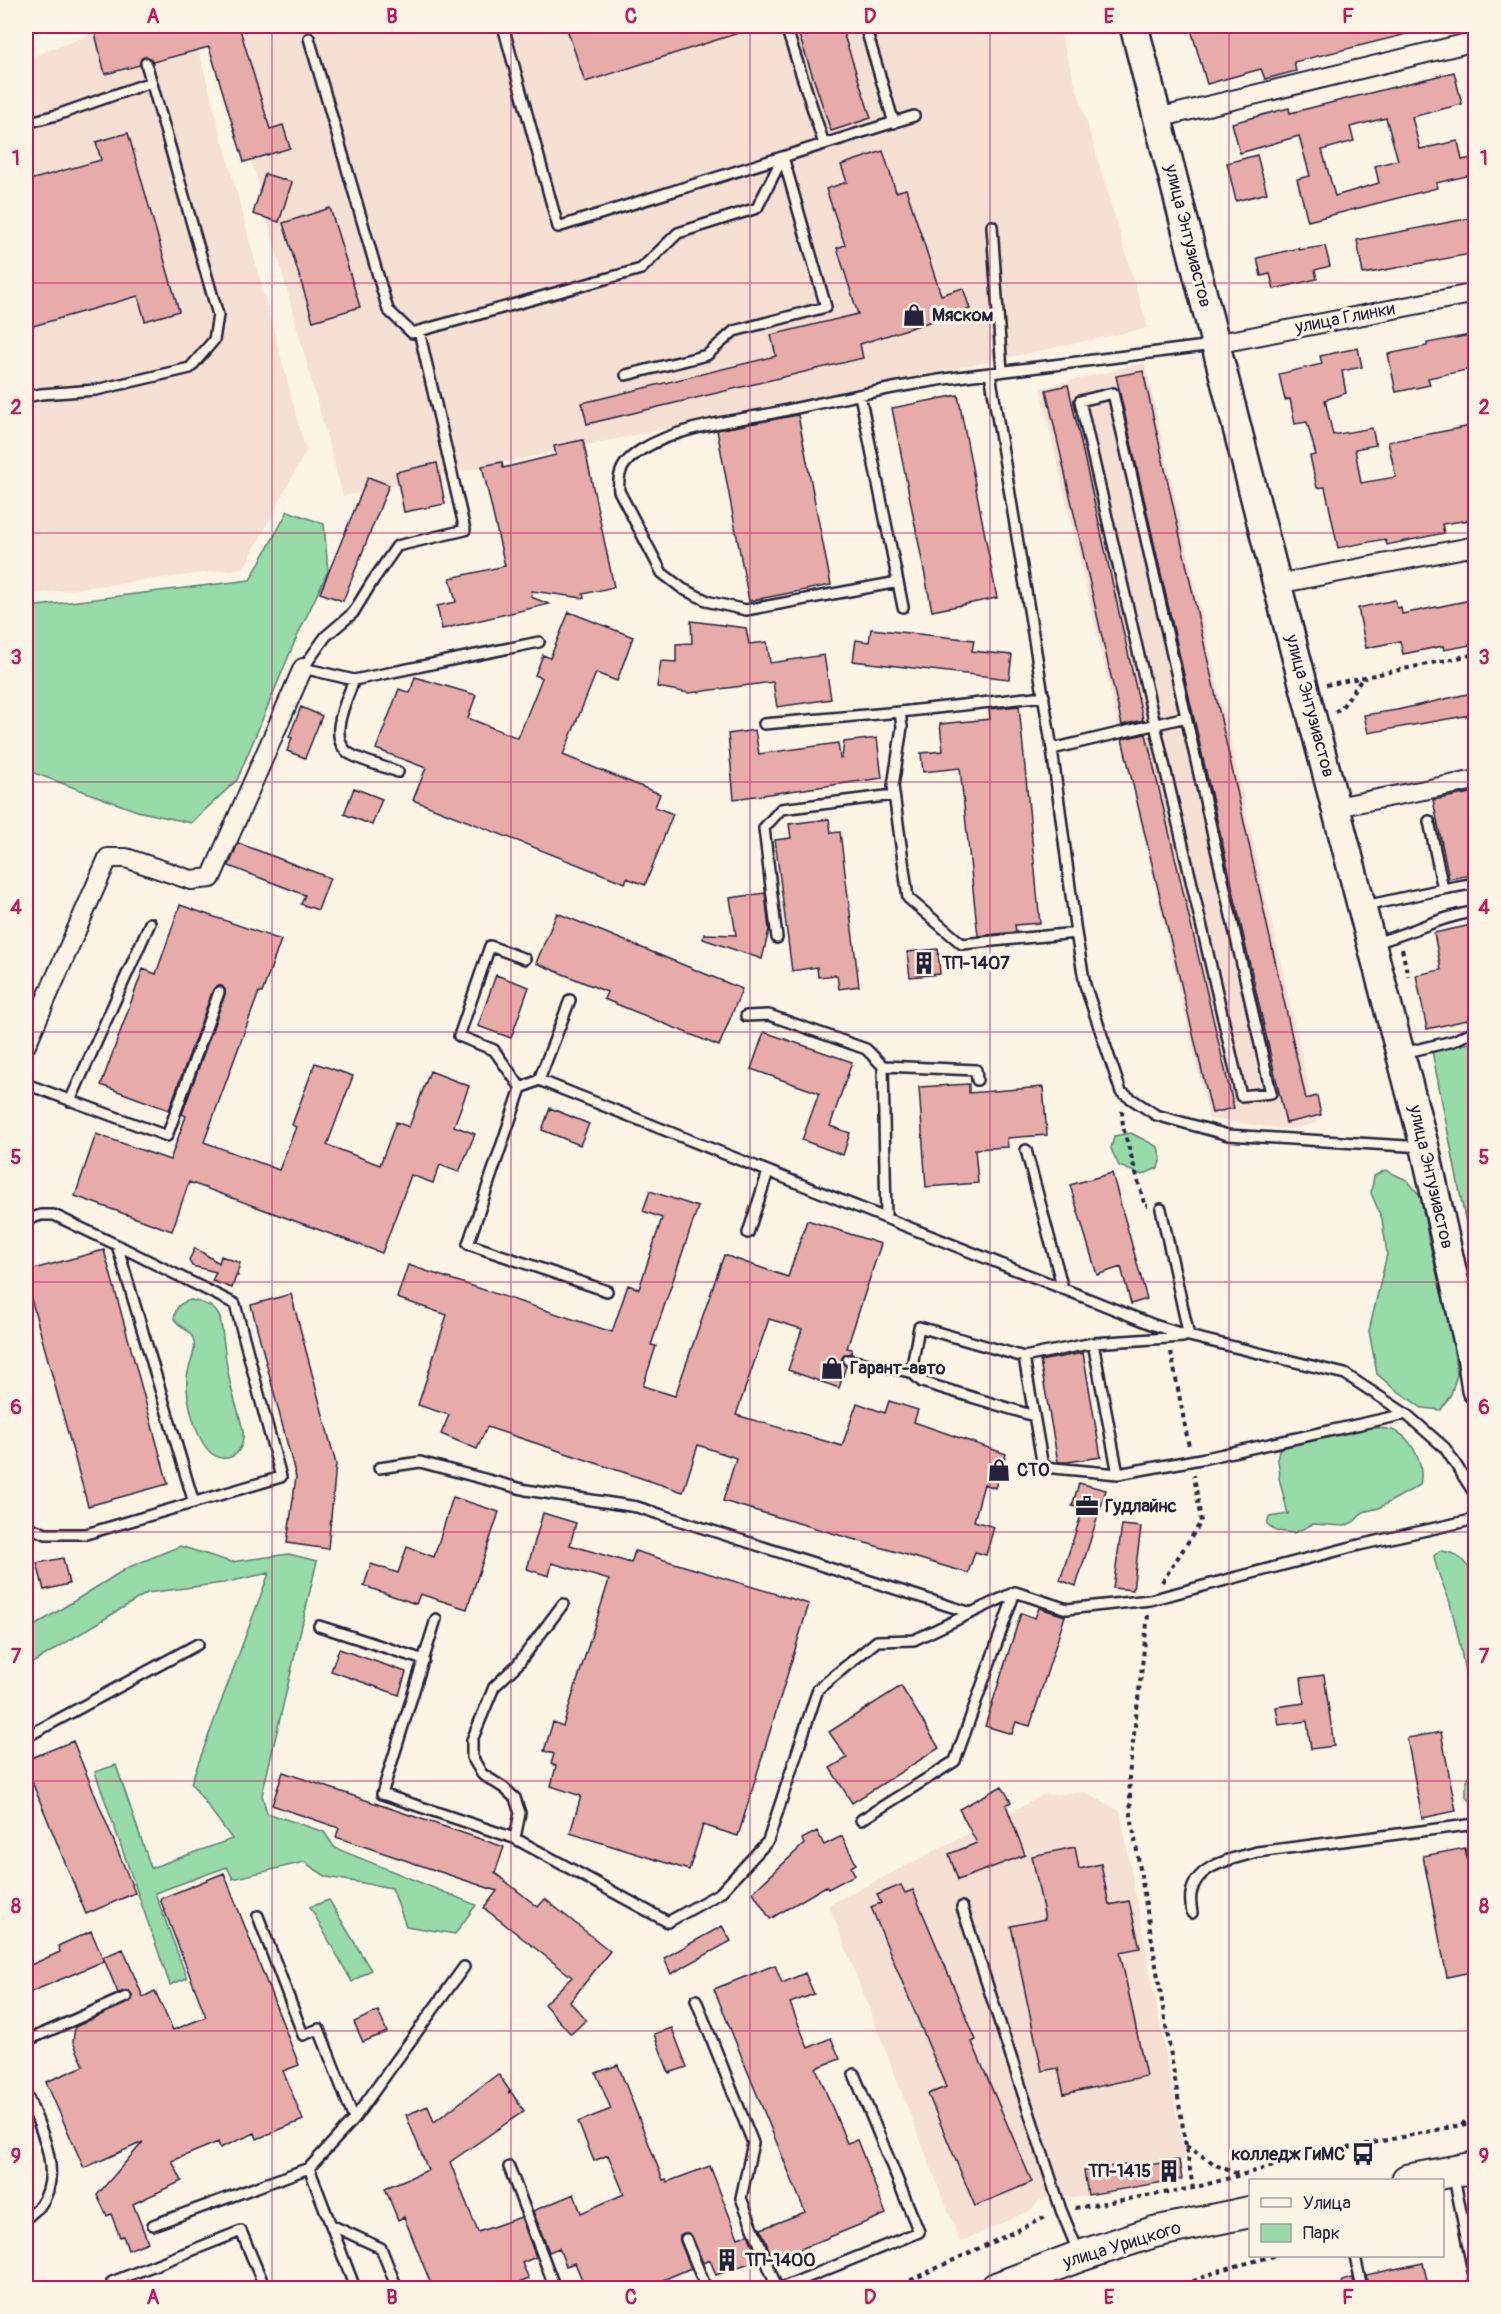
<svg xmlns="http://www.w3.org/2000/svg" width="1501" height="2314" viewBox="0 0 1501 2314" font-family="Pangolin,sans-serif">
	<rect width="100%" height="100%" fill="#fcf5e5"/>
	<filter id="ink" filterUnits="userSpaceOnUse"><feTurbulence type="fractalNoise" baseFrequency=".0167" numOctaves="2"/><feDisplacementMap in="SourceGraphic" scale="12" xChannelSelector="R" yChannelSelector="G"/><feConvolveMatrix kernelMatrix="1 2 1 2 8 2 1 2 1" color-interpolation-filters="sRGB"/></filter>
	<g filter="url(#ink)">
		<path fill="#f6dfd3" d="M121,26h71l114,425 -62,117 -218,27v-536l66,-25z
			M215,26h843l90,302 -805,168z
			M1145,363l172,760 -27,6 -81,-10 -169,-731z
			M1084,1792l36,19 65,348 -6,1 3,19 -108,19 -12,-4 -6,1 -16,5 -7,9 -73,33 -131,-337 215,-110z"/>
		<path fill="#96dba8" stroke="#5c7e72" stroke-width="1.5" d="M288,511l36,13 4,47 -33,70 -58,139 -46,43 -54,-12 -111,-41v-167l11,3 213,-26z
			M1475,1042h1l-1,228 -43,-219z
			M1131,1133l27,14 3,11 -3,10 -16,7 -23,-9 -8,-17 3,-13z
			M1385,1170l22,10 15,18 6,40 24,97 5,40 -6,19 -10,16 -19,-2 -30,-21 -15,-13 -8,-43 18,-77 -5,-35 -11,-26 3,-17z
			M191,1300c13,3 24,5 29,18 4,21 5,43 10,64 3,16 10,32 13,49 1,14 -5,29 -22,27 -23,-4 -36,-59 -34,-80 1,-13 11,-28 6,-40 -4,-8 -14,-12 -19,-19 2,-13 5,-16 17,-19z
			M1349,1427c12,1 26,0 38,2 24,3 38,35 33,56l-41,23 -16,4 -8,9 -10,5 -32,-2 -19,9 -18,-2 -9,-7 2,-7 19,-3 -9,-36c3,-11 -5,-18 1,-30l5,-3z
			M180,1546l51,16 58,-8 28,7 -55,234 5,18 57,19 11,16 141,57 -21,29 -49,-8 -14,-38 -65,-11 -23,-15 -71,17 -6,-12 -72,26 32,85 -17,7 -75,-213 21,-7 35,103 81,-29 -41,-56 78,-210 -46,10 -76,10 -121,74v-36l101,-63z
			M1439,1551c18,0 26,11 36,25v181c-8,-12 -5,-22 -4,-35 0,-9 -2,-19 -3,-28 -4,-30 -10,-62 -18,-91 -5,-16 -14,-30 -16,-47z
			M1475,1766v39l-9,-8v-15z
			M329,1900l42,70 -19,12 -42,-75z"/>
		<path fill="#e7acaa" stroke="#22223b" stroke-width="1.5" fill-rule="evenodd" d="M122,26h117l31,103 13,-4 7,23 -46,14 -35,-115 -56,15 -3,-4 -5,-2 -4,3 -1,6 -35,9 -10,-41z
			M566,26h185v3l-166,53z
			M796,26h45l30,92 -40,13z
			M1190,26h224l1,6 -121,30 2,9 -31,8 -4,-10 -54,15z
			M1454,72l8,32 -50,13 8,32 38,-8 4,19 14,-3v17l-40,9 1,5 -129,33 -11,-42 13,-3 -11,-40 -59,17 -8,-30 57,-15 1,5zM1386,118l12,42 -23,6 4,17 -44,13 -13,-46 32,-9 -4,-14z
			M128,133l51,178 -34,10 -7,-25 -112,32v-147l75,-21 -5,-18z
			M883,151l13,41 10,-3 35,106 22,-7 7,21 -110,35 3,14 -276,66 -5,-21 194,-47 -5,-21 87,-21 -21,-66 8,-3 -19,-56 21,-7 -6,-17z
			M1257,155l10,38 -31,8 -9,-38z
			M265,174l27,8 -13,40 -26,-8z
			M330,208l30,99 -47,14 -30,-98z
			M1476,217v36l-113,21 -6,-34z
			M1325,246l5,20 -15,4 2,9 -43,10 -4,-15 -9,2 -4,-18 42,-10v2z
			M1476,334v34l-48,10 2,7 -34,7 -8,-38 39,-8v-3z
			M1358,348l4,19 -20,4 4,22 -21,7 8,35 39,-7 4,17 -21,4 6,34 35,-6 -8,-35 88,-17v94l-34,5 2,9 -57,12 -2,-6 -47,9 -13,-61 -8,1 -7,-32 6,-1 -9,-33 -12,2 -5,-25 -5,1 -6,-26 43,-10 -2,-8z
			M1143,371l163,728 11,-3 4,19 -35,8 -170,-747z
			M1068,385l74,330 1,5 -21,5 -76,-335z
			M958,395l39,203 -65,13 -40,-203z
			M798,415l33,170 -82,16 -32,-171z
			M583,440l31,147 -31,7 1,4 -52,-7 -1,6 18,7 -107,25 -5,-23 19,-4 -6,-24 55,-12 -23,-100 20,-4 1,6 53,-13 -2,-9z
			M437,463l8,41 -41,8 -8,-40z
			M368,477l21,8 -46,116 -23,-8z
			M1476,599v45l-32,6 -1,-4 -40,8 -3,-13 -34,7 -8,-40 37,-8 2,8 4,-1 1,7z
			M569,612l64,25 -16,44 -21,-8 -33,82 97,39 -5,13 18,7 -28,71 -18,-7 -2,5 -212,-83 13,-32 -50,-19 23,-60 11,4 5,-16 61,18 -8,23 50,20 24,-60 -7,-3 8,-20 7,3z
			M691,621l55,7 3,16 18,-2 3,21 54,-8 7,44 -54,8 -4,-25 -84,11 -32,-6 4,-26 15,1v-18l16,-1z
			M871,629l103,11 -2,11 40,4 -3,24 -156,-18 3,-21 13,2z
			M1476,692v22l-108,19 -4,-18 33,-5z
			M1019,706l21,217 -25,2 1,7 -38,4 -18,-168 -37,4 -2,-19 22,-2 -3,-27 50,-5 -1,-10z
			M301,707l21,9 -17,42 -18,-7 5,-13 -3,-1z
			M755,730l4,24 79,-11 2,15h2l2,-16 33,-4 5,40 -148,21 -6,-65z
			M1146,734l88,374 -22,5 -90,-374z
			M354,788l28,11 -10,26 -28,-11z
			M1476,792v82l-27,5 -16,-79z
			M829,819l2,14 9,-1 19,154 -20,3 -2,-14 -19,2 -1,-10 -25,4 -17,-131 16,-2 -2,-14z
			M238,843l92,35 -12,32 -17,-6 4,-9 -76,-29z
			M765,893l4,37 -7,29 -59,-20 1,-5 32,1 -6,-37z
			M180,905l101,35 -19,53 -3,-1 -55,150 75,28 17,-43 -4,-2 23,-62 38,13 -26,69 53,20 16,-43 13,5 21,-56 39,15 -15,40 21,8 -16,38 -19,-7 -7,18 -22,-8 -29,78 -193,-71 -17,49 -97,-35 21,-62 74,26 16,-44 -4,-2 43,-120v-4l-3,-4h-5l-4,4 -44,120 -68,-25 42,-116 13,5z
			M557,913l185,76 -23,57 -115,-47 3,-7 -71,-29z
			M1476,924v94l-49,11 -11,-54 25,-5 -7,-37z
			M938,949l2,25 -30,3 -3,-25z
			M496,975l33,12 -18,51 -33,-12z
			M764,1032l88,30 -22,64 20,7 -7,22 -41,-15 17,-47 -68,-24z
			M969,1084v9l74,-6 4,48 -40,3 1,9 -33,2 3,34 -52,4 -7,-100z
			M550,1108l39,16 -9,21 -38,-15z
			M1112,1173l35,126 -16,5 -10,-37 -24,8 -27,-90z
			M650,1191l48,16 -47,138 5,1 -13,40 32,10 49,-141 64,22 19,-57 74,24 -34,104 5,1 -1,5h-6l-3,4v5l4,3 -7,22 -51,-18 14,-41 -33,-10 -33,96 106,31 15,-43 28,10 4,-12 29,9 -4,12 92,32 -11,34 -11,-4 -10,37 20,6 -8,28 -11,-3 -7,21 -245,-72 13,-43 -38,-13 -15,47 -196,-65 -10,22 -36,-15 8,-19 -31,-10 29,-90 -50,-17 11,-33 204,67 16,-47 11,4 23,-71 -19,-7z
			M195,1248l24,15 2,-7 19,7 -3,11 1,2h-2l-4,12 -20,-7 4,-9 -24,-6 -3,-6z
			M104,1250l64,234 -80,22 -62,-226v-9z
			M291,1294l45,170 -8,85 -41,-6 9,-66 -45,-172z
			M1083,1353l18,104 -34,5h-9l-18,-101z
			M1079,1483l27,7 -30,96 -16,-6 23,-71 -11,-3z
			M453,1497l46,15 -32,97 -47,-15 -4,10 -52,-18 7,-22 27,9 9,-26 27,10z
			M543,1513l33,10 -6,22 61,18 4,-12 174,53 -71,232 -35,-11 -14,45 -119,-37 11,-37 -30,-10 5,-20 -5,-2 3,-10 -10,-3 9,-29 10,4 46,-146 -57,-17 -3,13 -22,-7z
			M1122,1525l19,2 -8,63 -20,-2z
			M63,1558l6,26 -25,6 -7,-27z
			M1039,1608l26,8 -35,110 -14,-4 -4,12 -27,-8 36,-113 14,5z
			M339,1649l67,23 -7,23 -68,-24z
			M1324,1675l10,71 -23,3 -4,-28 -28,4 -3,-18 28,-4 -3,-25z
			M901,1686l38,62 -87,55 -22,-35 17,-10 -18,-26z
			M1441,1732l15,79 -34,7 -15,-80z
			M73,1741l62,152 -49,21 -60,-147v-7z
			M283,1772l221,75 -9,26 43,34 7,-8 65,52 -40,51 16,18 -15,14 -27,-30 28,-27 -88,-69 13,-17 -161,-54 3,-9 -67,-23z
			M1002,1786l9,16 -5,3 19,50 -67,25 -9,-26 28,-11 -18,-34z
			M817,1831l7,14 18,-9 14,28 -5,3 4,8 -27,14 -2,-3 -56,33 -17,-27 51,-48 -2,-5z
			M1075,1847l4,22 22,-5 8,41 20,-4 11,47 -20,4 26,124 -82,18 -6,-26 -16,3 -31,-145 34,-7 -13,-63z
			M1465,1848l11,53v70l-29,6 -24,-121z
			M224,1873l75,192 -16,6 20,49 -46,19 -2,-6 -35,15 -2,-6 -46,19 10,20 -49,23 15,38 -20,8 -5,-14 -3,1 -9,-23 -4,2 -10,-21 46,-53 -59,26 -38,-86 38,-16 -11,-24 2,-15 57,-27v-5l-3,-4 -11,2 -15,-36 20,-8 20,48 12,-6 18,39 33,-13 -46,-118z
			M901,1885l4,8 8,-3 63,150 -4,2 60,140 -57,24 -47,-112 18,-7 -75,-180 10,-4 -4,-8z
			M722,1926l9,15 -60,33 -7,-16z
			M91,1931l13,30 -78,33v-27l34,-15 -2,-6z
			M775,1965l7,18 23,-10 9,21 -24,9 18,45 23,-10 9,21 -24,9 31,75 10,-3 29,74 -110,45 -2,-5 -3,1 -10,-26 44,-17 -91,-223z
			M378,2011l9,21 -24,10 -9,-20z
			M672,2028l15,39 -18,6 -15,-39z
			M618,2065l45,115 3,-1 1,3 43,-16 28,72 10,-4 10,26 -42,15 -6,-15 -7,3 -11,-27 -8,-3 -4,2v6l11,27 -28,12 3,9h-80l-11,-26 -9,3 -7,-18 -10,4 -16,-41 41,-17 7,19 43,-19 -16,-39 -14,6 -16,-39 33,-13 -15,-36z
			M498,2074l12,17 -2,2 3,-1 13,19 -74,51 28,70 43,-15 15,40 -14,6 7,16 -10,4 2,6h-88l-29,-72 -6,3 -13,-32 43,-18 -22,-55 22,-9 6,16z
			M1179,2160l3,19 -94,16 -4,-24 41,-7 1,5z
			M1423,2263l6,26h-60l-3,-14z
			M1353,2278l2,11h-12l-1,-8z"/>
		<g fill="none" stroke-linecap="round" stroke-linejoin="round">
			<g stroke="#22223b" stroke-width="14">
				<path id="lane" d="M503,26l55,201 356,-111
					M865,26l29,97
					M786,27l38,117
					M309,38l79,272 24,23 229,-64 37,-36 79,-25 26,-51
					M26,123l31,-8 94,-33
					M992,226l10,145
					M419,331l46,199 -68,16 -25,36 -19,31 -27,23 -23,32 51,12 185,-38
					M626,375l81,-20 27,-24 92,-24 -43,-150
					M1113,393l158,700 -30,3 -161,-695z
					M860,395l43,212
					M26,397l15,-3 55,-4 94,-22 24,-28 4,-25 -72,-252
					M898,582l-152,28 -36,-8 -27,-13 -21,-16 -43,-82c-2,-20 5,-30 22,-41 39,-24 88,-28 132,-37 72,-15 144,-32 217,-40
					M354,680c-7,19 -28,59 -4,74 14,8 33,12 48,18
					M900,712l144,-16
					M764,724l136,-12 2,15 -9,59 15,112 54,46 114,-11 9,52 36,107 35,23 72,20 195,12
					M1052,749l134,-32
					M1443,889l33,-6
					M1365,906l78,-17 -14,-68
					M1076,933l-24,-184 -62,-376 223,-28
					M777,938l-13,-110 17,-19 113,-14
					M1374,943c35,-9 62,-25 98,-31
					M746,1016l23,-1 97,34 17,17 3,152
					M1403,1053l50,-12 17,-8
					M883,1066l93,4 1,10
					M539,1080l31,-80
					M26,1084l141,52 52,-144
					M521,1088l-27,-38 -35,-14 31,-90 35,13
					M70,1101l80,-178
					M1026,1150l37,139
					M1161,1209l28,127 156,38 61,40
					M26,1224l6,-6 9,-3h13l63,30 118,59 46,173 -195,57h-40l-20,-8
					M748,1233l20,-61
					M117,1245l77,258
					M607,1291l-139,-47 53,-156 18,-8 615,245 35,11
					M1183,1337l-90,6 -69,14 19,110 75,7 88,-16 200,-44 39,34 31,48
					M1093,1343l25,131
					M1024,1357l-105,-30 -8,45 11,10 112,34
					M848,1360l63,12
					M379,1468l41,-6 106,28 111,17 334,106 44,-21
					M436,1619l-54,175 132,44 154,84 52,-29 48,-52 50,-152 59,-48 37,-1 57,-27
					M319,1626l105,34
					M26,1737l172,-93
					M861,1820l94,-59 60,-169 52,17 83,-9 209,-55 117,-26
					M515,1838l5,-25 -5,-15 -11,-10 -22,-14 -10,-17v-17l22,-53 24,-23 45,-60
					M962,1907l99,303 17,41
					M1192,1913c-1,-6 -2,-13 -1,-19 5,-30 42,-35 66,-42l219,-28
					M258,1916l45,119 16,-6 35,90
					M696,2000l57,143 -12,55 36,90
					M26,2041l100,-44
					M26,2093c13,32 39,80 14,113 -4,4 -10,8 -14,13
					M509,2167l46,121
					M1454,2177l22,109
					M153,2225l156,-57
					M331,2225l50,23 16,40
					M686,2239l20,49
					M1355,2256l7,32
					M112,2282l129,-51 24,57
					M355,2288l-46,-120 45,-49 110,-152
					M781,2288l138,-56 -65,-158"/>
			</g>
			<g stroke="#22223b" stroke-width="22">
				<path id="street" d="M1158,118l318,-77
					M1215,344l261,-51
					M1277,584l199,-38
					M1336,807l140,-27
					M26,1045l82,-187h18l65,22 20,-2 92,-210"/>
			</g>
			<g stroke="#22223b" stroke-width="32">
				<path id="secondary" d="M1134,26l143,558 148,564 46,208 5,34"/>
			</g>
			<g stroke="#22223b" stroke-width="34">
				<path id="primary" d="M1407,2180l69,-13
					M996,2288l84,-32 74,-24 96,-20"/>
			</g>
			<path stroke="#22223b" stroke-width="4" stroke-dasharray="4.5 4.5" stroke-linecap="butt" d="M1326,685l150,-31
				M1335,712l7,-5 19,-27 5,-2
				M1402,949l6,28
				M1122,1111l1,16 22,79h3
				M1171,1352l18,95
				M1162,1582l39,-60 -7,-47
				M1148,1615l-19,161 2,39 62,373
				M1462,2125l14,-19
				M1186,2146l32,20 20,8
				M1075,2208l118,-20 125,-34 158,-32
				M894,2288l154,-72
				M1176,2288l45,-18 53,-14"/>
			<use href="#lane" stroke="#fcf5e5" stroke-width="9"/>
			<use href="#street" stroke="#fcf5e5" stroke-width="18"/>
			<use href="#secondary" stroke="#fcf5e5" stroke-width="27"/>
			<use href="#primary" stroke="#fcf5e5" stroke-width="30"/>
		</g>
	</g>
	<path fill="none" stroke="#c2185b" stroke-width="1.5" stroke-opacity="0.55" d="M272,26v2262M511,26v2262M750,26v2262M990,26v2262M1229,26v2262M26,283h1450M26,533h1450M26,782h1450M26,1032h1450M26,1282h1450M26,1532h1450M26,1781h1450M26,2031h1450"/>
	<defs>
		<g id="shop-bare" transform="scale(1.8)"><path d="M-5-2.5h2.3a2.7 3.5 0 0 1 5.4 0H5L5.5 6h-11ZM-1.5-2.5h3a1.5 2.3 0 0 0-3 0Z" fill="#22223b" stroke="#fcf5e5" stroke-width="2.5" paint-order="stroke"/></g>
		<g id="building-bare" transform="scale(1.8)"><path d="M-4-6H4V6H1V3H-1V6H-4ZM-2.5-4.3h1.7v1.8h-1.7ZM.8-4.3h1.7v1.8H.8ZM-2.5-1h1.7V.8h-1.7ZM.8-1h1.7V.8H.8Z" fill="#22223b" stroke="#fcf5e5" stroke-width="2.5" paint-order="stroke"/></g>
		<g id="office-bare" transform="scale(1.8)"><path d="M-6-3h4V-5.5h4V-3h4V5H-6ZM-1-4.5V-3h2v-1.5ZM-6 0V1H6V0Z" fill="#22223b" stroke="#fcf5e5" stroke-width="2.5" paint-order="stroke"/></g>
		<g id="bus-bare" transform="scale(1.8)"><path d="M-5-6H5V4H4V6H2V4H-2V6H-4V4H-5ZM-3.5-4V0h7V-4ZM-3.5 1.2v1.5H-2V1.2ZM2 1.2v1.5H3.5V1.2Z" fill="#22223b" stroke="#fcf5e5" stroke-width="2.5" paint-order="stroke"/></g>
	</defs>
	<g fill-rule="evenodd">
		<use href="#shop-bare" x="914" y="315"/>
		<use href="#building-bare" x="924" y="963"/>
		<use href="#shop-bare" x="832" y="1368"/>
		<use href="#shop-bare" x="999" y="1470"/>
		<use href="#office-bare" x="1087" y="1506"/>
		<use href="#bus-bare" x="1363" y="2154"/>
		<use href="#building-bare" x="1169" y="2171"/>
		<use href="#building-bare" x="727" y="2260"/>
	</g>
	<g text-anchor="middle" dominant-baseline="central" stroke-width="6" stroke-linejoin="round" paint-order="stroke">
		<g font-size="18" fill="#22223b" stroke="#fcf5e5">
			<text transform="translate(1188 236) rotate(76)">улица Энтузиастов</text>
			<text transform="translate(1345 318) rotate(-11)">улица Глинки</text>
			<text transform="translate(1310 706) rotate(75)">улица Энтузиастов</text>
			<text transform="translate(1431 1177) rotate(77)">улица Энтузиастов</text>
			<text transform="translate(1122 2245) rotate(-17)">улица Урицкого</text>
		</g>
		<g font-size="18" font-weight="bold" fill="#22223b" stroke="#fcf5e5" text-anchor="start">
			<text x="932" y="315">Мяском</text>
			<text x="942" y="963">ТП-1407</text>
			<text x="850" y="1368">Гарант-авто</text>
			<text x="1017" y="1470">СТО</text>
			<text x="1105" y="1506">Гудлайнс</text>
			<text x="1345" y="2154" text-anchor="end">колледж ГиМС</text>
			<text x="1151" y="2171" text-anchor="end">ТП-1415</text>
			<text x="745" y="2260">ТП-1400</text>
		</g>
	</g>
	<rect width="1501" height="2314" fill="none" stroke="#fcf5e5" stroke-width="66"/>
	<rect x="1249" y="2179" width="195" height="78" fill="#fcf5e5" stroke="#a5a1a1" stroke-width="1.5"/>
	<rect x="1261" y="2198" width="30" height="9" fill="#fcf5e5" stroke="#a5a1a1" stroke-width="1.5"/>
	<text x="1303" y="2209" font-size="18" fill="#22223b">Улица</text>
	<rect x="1261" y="2224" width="30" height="18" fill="#96dba8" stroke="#a5a1a1" stroke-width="1.5"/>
	<text x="1303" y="2239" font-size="18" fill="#22223b">Парк</text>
	<rect x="33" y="33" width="1435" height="2248" fill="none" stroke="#c2185b" stroke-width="2"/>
	<g font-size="20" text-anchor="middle" font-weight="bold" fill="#c2185b">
		<text x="153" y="23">A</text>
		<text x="392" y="23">B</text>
		<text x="631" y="23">C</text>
		<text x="870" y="23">D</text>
		<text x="1109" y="23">E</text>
		<text x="1348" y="23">F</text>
		<text x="16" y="165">1</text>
		<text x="1484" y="165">1</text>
		<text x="16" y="414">2</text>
		<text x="1484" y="414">2</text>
		<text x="16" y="664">3</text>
		<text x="1484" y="664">3</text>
		<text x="16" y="914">4</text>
		<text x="1484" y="914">4</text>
		<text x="16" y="1164">5</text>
		<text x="1484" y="1164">5</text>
		<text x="16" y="1414">6</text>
		<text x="1484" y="1414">6</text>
		<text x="16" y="1663">7</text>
		<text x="1484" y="1663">7</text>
		<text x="16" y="1913">8</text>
		<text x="1484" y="1913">8</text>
		<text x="16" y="2163">9</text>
		<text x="1484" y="2163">9</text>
		<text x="153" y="2304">A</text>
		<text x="392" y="2304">B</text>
		<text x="631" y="2304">C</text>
		<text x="870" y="2304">D</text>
		<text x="1109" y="2304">E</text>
		<text x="1348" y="2304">F</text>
	</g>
</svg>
